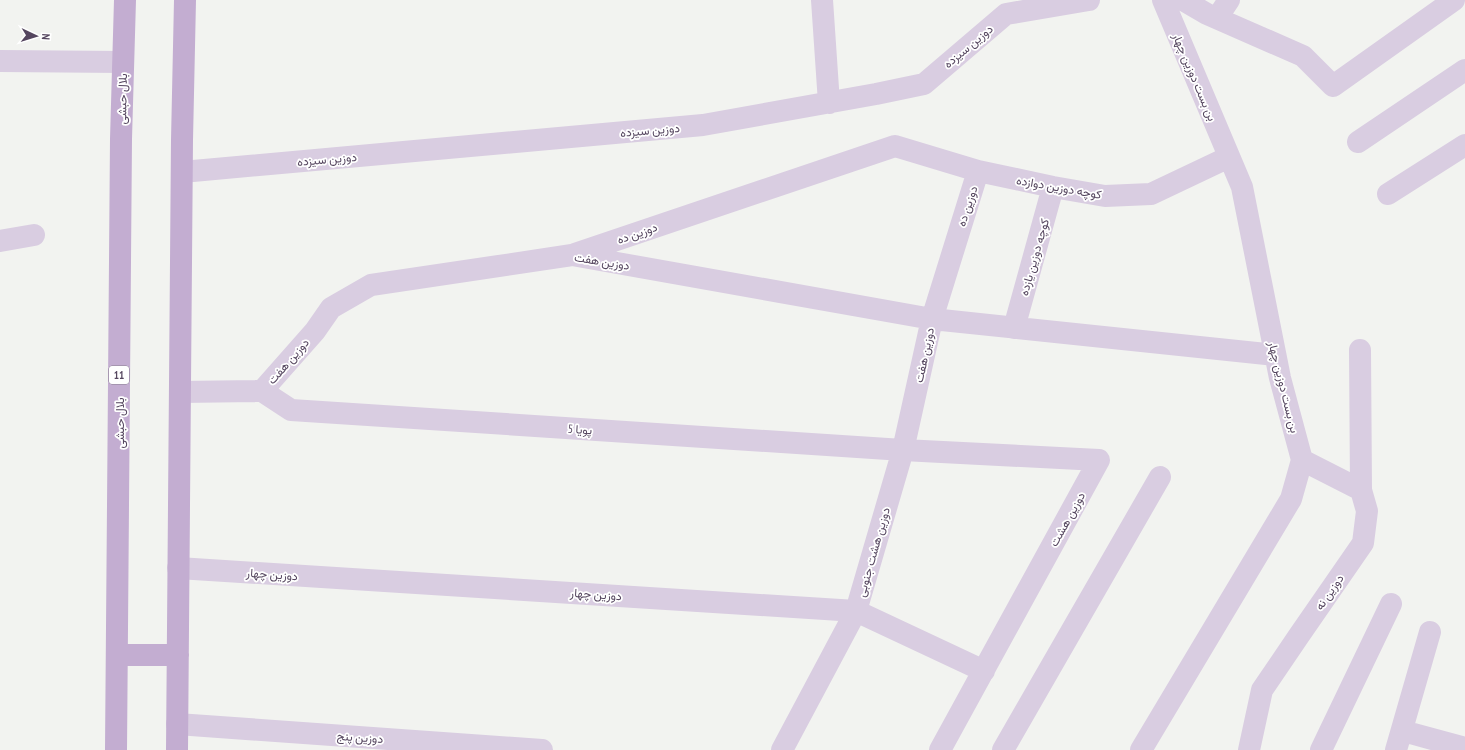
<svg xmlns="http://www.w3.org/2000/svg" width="1465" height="750" viewBox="0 0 1465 750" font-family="'PT Sans Narrow',Vazirmatn,sans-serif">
	<rect width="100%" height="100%" fill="#f2f3f0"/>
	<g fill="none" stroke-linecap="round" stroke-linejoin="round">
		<path stroke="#d9cde1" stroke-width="22" d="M822,0l7,103
			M1183,0l24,14 96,42 30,30 121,-86
			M1217,18l12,-18
			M0,61l123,1
			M1358,142l107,-72
			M978,171l75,16 52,9 46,-2 78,-37
			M182,172l521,-47 173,-31 48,-10 82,-70 83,-14
			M1388,194l77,-49
			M0,241l34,-6
			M575,254l320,-108 83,25 -46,148 343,36
			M1014,328l39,-141
			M1360,350l1,140
			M262,391l29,19 612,40 196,10 -159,290
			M180,392l82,-1 53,-60 16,-23 40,-23 201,-30 360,64 -29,131 -47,161 128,60
			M178,568l678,43 -74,139
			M177,724l365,26
			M1403,731l62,17
			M1003,750l157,-273
			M1141,750l150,-251 11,-39 -22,-82 -38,-191 -79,-187
			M1249,750l13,-60 36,-53 65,-94 4,-32 -6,-21 -59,-30
			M1321,750l70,-146
			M1396,750l34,-118"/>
		<path stroke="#c3add1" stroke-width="22" d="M117,655h61
			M116,750l5,-611 4,-139
			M177,750l5,-610 3,-140"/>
	</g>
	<g text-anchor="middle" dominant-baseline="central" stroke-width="3.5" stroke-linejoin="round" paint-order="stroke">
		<rect fill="#fff" stroke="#887e8f" stroke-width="1" x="109" y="366" width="20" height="18" rx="3"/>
		<g font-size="11" font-weight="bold" fill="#55465f">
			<text x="119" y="375">11</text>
		</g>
		<g font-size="12" fill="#55465f" stroke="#fff">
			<text transform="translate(968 46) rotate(-40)">دوزین سیزده</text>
			<text transform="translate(1195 77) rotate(67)">بن بست دوزین چهار</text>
			<text transform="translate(122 99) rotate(-89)">بلال حبشی</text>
			<text transform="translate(650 130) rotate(-5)">دوزین سیزده</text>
			<text transform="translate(327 159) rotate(-5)">دوزین سیزده</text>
			<text transform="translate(1059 187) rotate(10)">کوچه دوزین دوازده</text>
			<text transform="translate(967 206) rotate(-72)">دوزین ده</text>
			<text transform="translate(637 233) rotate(-19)">دوزین ده</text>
			<text transform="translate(1034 257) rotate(-74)">کوچه دوزین یازده</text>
			<text transform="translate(602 261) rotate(9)">دوزین هفت</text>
			<text transform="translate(924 355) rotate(-78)">دوزین هفت</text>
			<text transform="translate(288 361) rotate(-49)">دوزین هفت</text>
			<text transform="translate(1284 387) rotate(76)">بن بست دوزین چهار</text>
			<text transform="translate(119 423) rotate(-90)">بلال حبشی</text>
			<text transform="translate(580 429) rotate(4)">پویا 5</text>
			<text transform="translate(1067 519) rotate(-61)">دوزین هشت</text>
			<text transform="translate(873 552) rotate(-74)">دوزین هشت جنوبی</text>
			<text transform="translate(272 574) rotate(4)">دوزین چهار</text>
			<text transform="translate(1329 592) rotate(-55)">دوزین نه</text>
			<text transform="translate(596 594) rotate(4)">دوزین چهار</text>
			<text transform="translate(360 737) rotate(4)">دوزین پنج</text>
		</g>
	</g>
	<g transform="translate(36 36) rotate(94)" stroke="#ffffff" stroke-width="3" paint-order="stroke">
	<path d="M0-3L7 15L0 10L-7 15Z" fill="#55465f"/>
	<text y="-6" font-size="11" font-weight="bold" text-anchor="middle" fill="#55465f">N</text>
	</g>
</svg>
